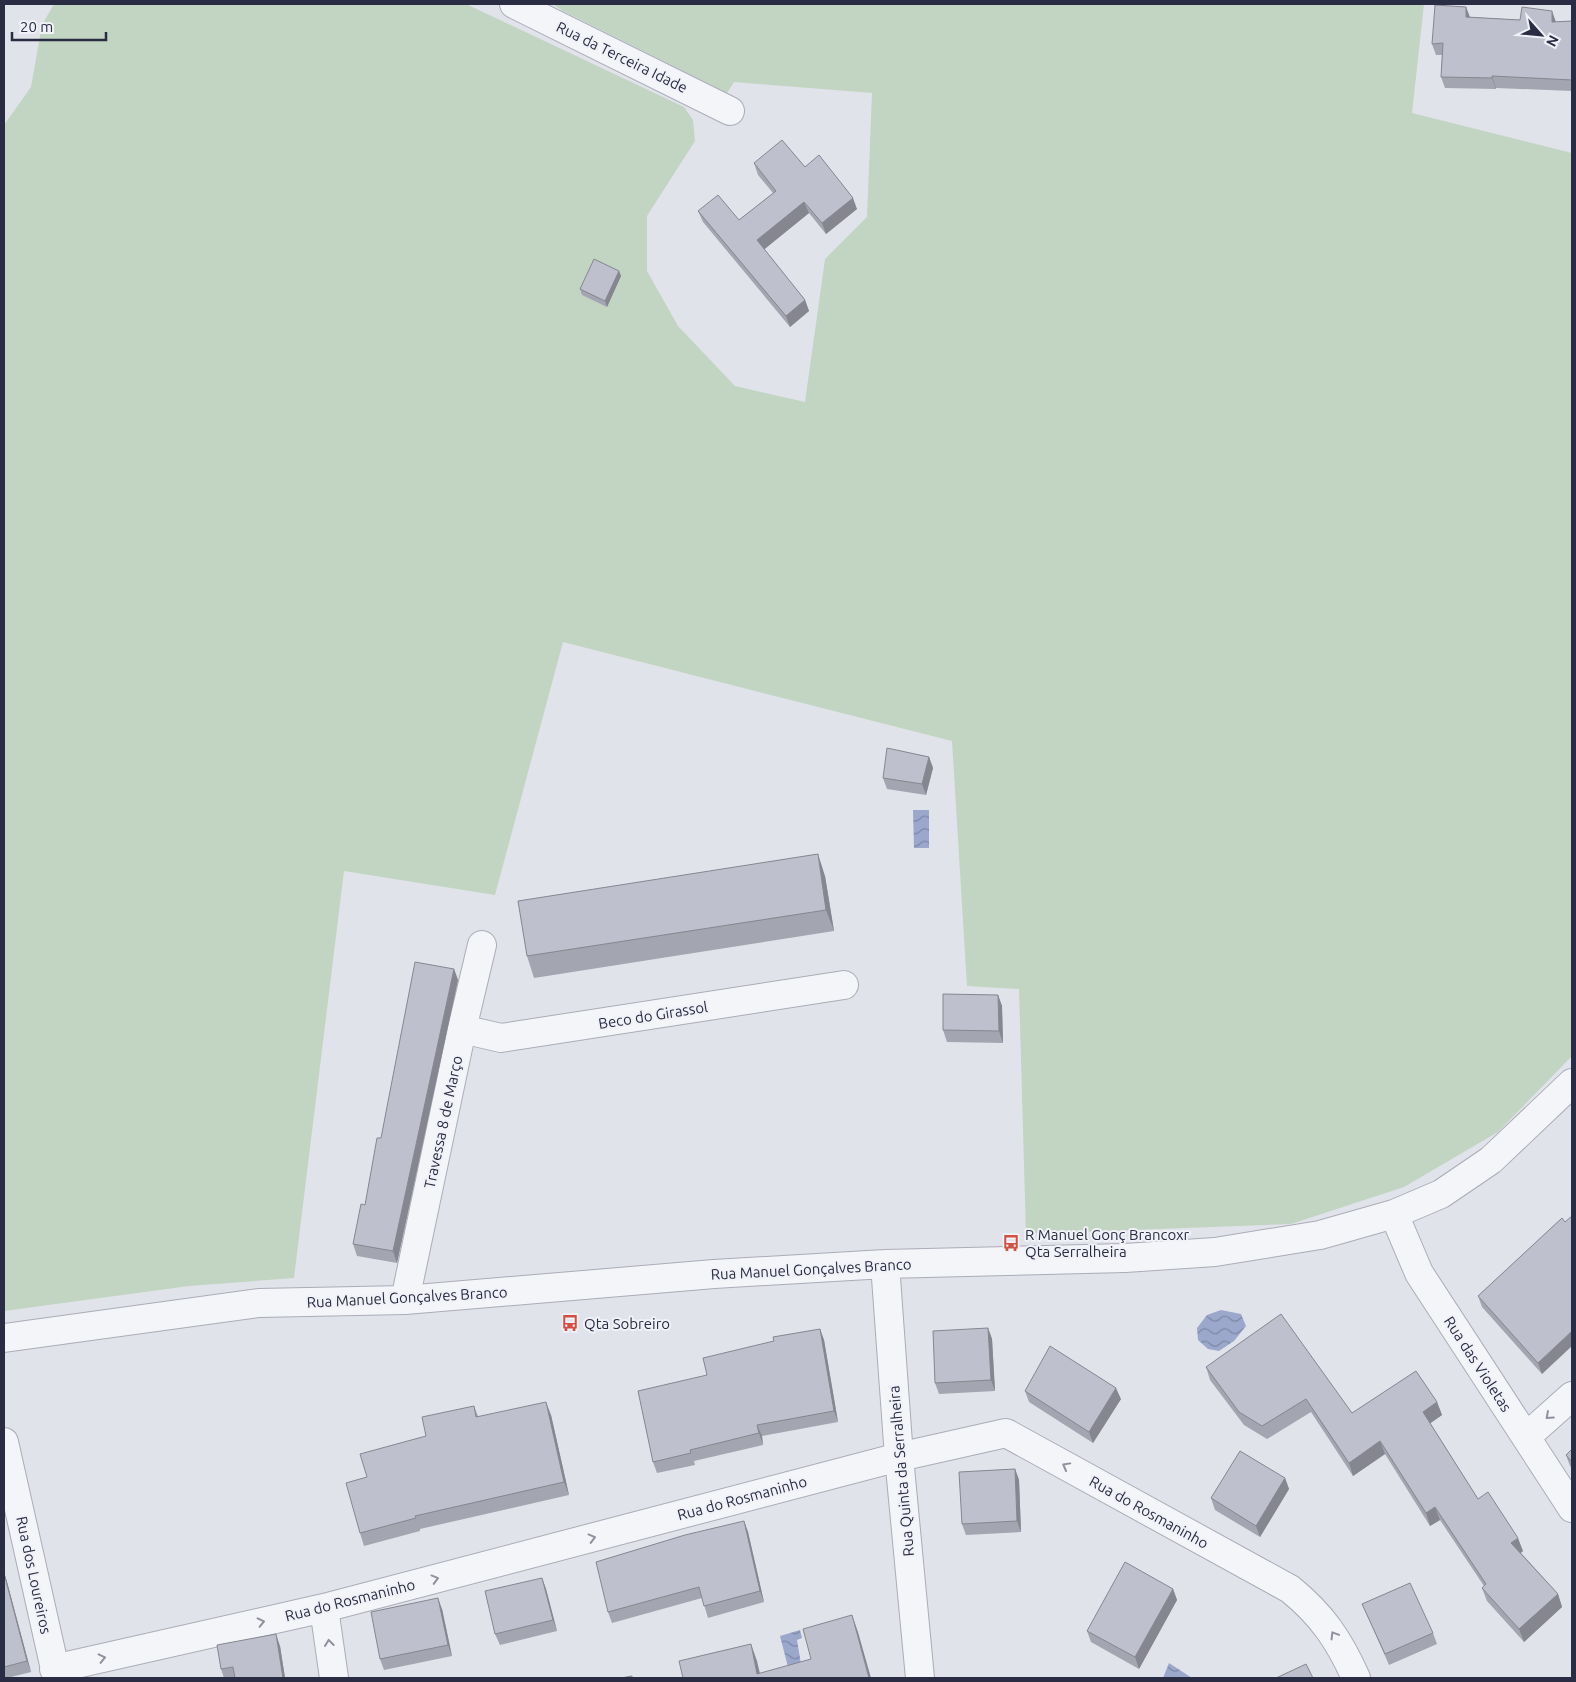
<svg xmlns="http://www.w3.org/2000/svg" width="1576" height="1682" viewBox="0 0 1576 1682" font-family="Ubuntu,sans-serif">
	<defs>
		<pattern id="water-waves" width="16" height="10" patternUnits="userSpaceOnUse" patternTransform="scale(1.25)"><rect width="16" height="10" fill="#9ba7cb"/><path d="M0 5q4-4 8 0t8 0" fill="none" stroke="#7e88a6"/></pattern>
	</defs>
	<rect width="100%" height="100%" fill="#e1e3ea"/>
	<path fill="#c2d4c2" d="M54,4h412l218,103 9,13 2,21 -48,75v55l31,55 57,60 70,16 20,-143 42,-42 5,-124 -138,-11 -7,11 -164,-82 -10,-7h871l-12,109 160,40v903l-74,76 -94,55 -113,37 -265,10 -7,-245 -52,-3 -15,-245 -389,-99 -68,253 -151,-24 -50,407 -105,8 -185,25v-1186l27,-38 11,-62z"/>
	<path fill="url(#water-waves)" d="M913,810h16v38h-15z
		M1221,1310l20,4 5,12 -12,15 -15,10 -11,-2 -10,-9 -1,-12 10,-13z
		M800,1630l2,8 -5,2 4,24 -13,3 -8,-31z
		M1169,1663l23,15h-29z"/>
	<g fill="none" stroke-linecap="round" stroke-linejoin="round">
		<g stroke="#aaacb8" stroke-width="30">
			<path id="minor" d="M514,4l216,107
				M462,1029l39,9 343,-53
				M1394,1214l25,59 153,235
				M885,1264l14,193 21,221
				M405,1300l57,-271 20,-84
				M4,1338l255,-35 146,-3 309,-26 171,-10 240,-6 90,-6 105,-17 74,-21 47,-20 50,-34 81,-77
				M1526,1437l46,-41
				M4,1442l53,236
				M324,1608l10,70
				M54,1669l270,-61 575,-151 107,-24 284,156c32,26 49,51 66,89"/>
		</g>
		<use href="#minor" stroke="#f4f5f8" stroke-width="28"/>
	</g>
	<path fill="#a3a5b0" d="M1466,7l4,10 86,5 16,-1v70l-76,-3v1l-51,-1 -4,-11 1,-22h-6l-4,-11z
		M754,163l51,4 52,42 -31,25 -17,-21 -45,36 41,51 4,11 -19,16 -87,-105 -5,-11 41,9 34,-27 -15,-18z
		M619,271l2,5 -14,31 -25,-12 -2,-6z
		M929,757l4,11 -7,27 -39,-6 -4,-11z
		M825,876l9,55 -300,47 -7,-22z
		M454,969l4,11 -61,283 -40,-7 -4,-12 12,-39 16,-67z
		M998,995l4,11 1,37 -56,-1 -4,-12z
		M1562,1218l-20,156 -60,-67 -4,-11z
		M988,1328l4,11 3,52 -56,3 -4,-11z
		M820,1329l4,11 14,82 -76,14 1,9 -69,16 1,4 -38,8 -4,-11 54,-87 67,-34z
		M1206,1367l146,46 85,-11 5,13 -12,8 48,76 45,52 -2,2 37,41 4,13 -38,35 -37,-41 -5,-13 2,-2 -44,-66 -10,6 -45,-72 -32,22 -42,-64 -44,27 -23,-14 -34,-45z
		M1025,1391l96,8 -28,44 -64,-41z
		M474,1406l4,10 73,-1 18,80 -149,34v2l-56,15 -4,-13 7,-56 59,-41z
		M1572,1449v20l-2,-3 -4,-11z
		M1015,1469l4,11 2,52 -55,3 -4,-11z
		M1285,1478l4,11 -29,48 -45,-27 -4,-12z
		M744,1521l4,11 16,70 -56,16 -6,-20 -90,25 -4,-11z
		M4,1573l3,9 24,90 -24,6h-3z
		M542,1578l4,11 11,42 -57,14 -5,-11z
		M1173,1589l4,11 -38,69 -48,-27 -4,-11z
		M1362,1604l71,29 4,11 -48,21 -22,-50z
		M442,1609l10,47 -68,14 -4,-11z
		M280,1646l5,32h-61l-3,-9z"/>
	<path fill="#858690" d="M1466,7l4,11 -4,-1z
		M1552,11l4,11h-4z
		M1492,76l4,12v1l-4,-11z
		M853,198l4,11 -31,25 -4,-11z
		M804,202l5,11 -48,39 -4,-12z
		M619,271l2,5 -14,31 -2,-6z
		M805,300l4,11 -19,16 -4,-11z
		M929,757l4,11 -7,27 -4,-11z
		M818,854l7,22 9,55 -8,-21z
		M454,969l4,11 -61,283 -4,-12z
		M998,995l4,11 1,37 -4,-12z
		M988,1328l4,11 3,52 -4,-11z
		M820,1329l4,11 14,82 -4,-11z
		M1572,1331v15l-30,28 -4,-11z
		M1116,1388l5,11 -28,44 -4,-11z
		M546,1402l5,13 18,80 -5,-13z
		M1437,1402l5,13 -14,10 -5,-13z
		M757,1425l5,11 1,9 -4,-12z
		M1380,1441l5,13 -32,22 -4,-13z
		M1015,1469l4,11 2,52 -4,-11z
		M1285,1478l4,11 -29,48 -4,-11z
		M1435,1507l5,13 -10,6 -4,-13z
		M744,1521l4,11 16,70 -4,-11z
		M1518,1538l5,13 -7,5 -5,-13z
		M4,1573l3,9 24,90 -4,-11z
		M542,1578l4,11 11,42 -4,-11z
		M1173,1589l4,11 -38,69 -4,-12z
		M1558,1594l4,13 -38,35 -5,-13z
		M438,1598l4,11 10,47 -4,-11z
		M852,1615l6,17 13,46h-2z
		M276,1634l4,12 5,32h-2z
		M751,1644l6,17 4,17 -4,-4z"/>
	<path fill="#bec0cd" stroke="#858690" d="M1435,5l31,2v10l54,3 2,-13 30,4v11l20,-1v59l-80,-4v2l-51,-1 2,-34 -11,1z
		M782,140l23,27 14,-12 34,43 -31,25 -18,-21 -47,38 48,60 -19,16 -88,-105 20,-16 21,25 37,-29 -22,-28z
		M594,259l25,12 -14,30 -25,-12z
		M887,748l42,9 -7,27 -39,-6z
		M818,854l8,56 -299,46 -9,-55z
		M415,962l39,7 -61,282 -40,-7 8,-40 4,1 12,-67h4z
		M943,994l55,1 1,36 -56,-1z
		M1572,1216v115l-34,32 -60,-67 84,-78 3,4z
		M1281,1314l71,99 64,-42 21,31 -14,10 55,87 10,-7 30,46 -7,5 47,51 -39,35 -37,-41 4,-4 -51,-77 -9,6 -46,-72 -31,22 -43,-64 -44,27 -23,-14 -33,-45z
		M988,1328l3,52 -56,3 -2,-52z
		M820,1329l14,82 -77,14 2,8 -69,17 1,3 -38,9 -15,-71 69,-16 -4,-17 71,-17 -1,-4z
		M1050,1346l66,42 -27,44 -64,-41z
		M546,1402l18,80 -149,34 1,2 -56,15 -14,-50 21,-6 -7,-23 66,-18 -4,-19 52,-11 2,11z
		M1572,1449v13l-6,-7z
		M1240,1451l45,27 -29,48 -45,-28z
		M1015,1469l2,52 -55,3 -3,-52z
		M744,1521l16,70 -56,15 -5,-19 -91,25 -12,-50 89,-27z
		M1125,1562l48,27 -38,68 -48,-26z
		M4,1573l23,88 -23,6z
		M542,1578l11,42 -58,14 -10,-43z
		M1410,1583l23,50 -48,21 -23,-50z
		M438,1598l10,47 -68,14 -9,-47z
		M852,1615l17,63h-186l-4,-17 72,-17 6,30 54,-15 -8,-30z
		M276,1634l7,44h-48l-2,-11 -12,2 -4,-24z
		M1306,1664l7,14h-37z
		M632,1676v2h-11z"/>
	<defs><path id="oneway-chevron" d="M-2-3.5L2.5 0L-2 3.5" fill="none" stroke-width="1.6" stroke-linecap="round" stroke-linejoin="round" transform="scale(1.25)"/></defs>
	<g stroke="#8e909e">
		<use href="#oneway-chevron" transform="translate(1549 1416) rotate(138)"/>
		<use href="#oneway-chevron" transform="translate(1066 1466) rotate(-151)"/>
		<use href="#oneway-chevron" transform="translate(592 1538) rotate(-15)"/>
		<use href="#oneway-chevron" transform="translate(435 1579) rotate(-15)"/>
		<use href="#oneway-chevron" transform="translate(261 1622) rotate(-13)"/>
		<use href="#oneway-chevron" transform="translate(1334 1635) rotate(-121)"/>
		<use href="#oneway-chevron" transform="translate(329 1643) rotate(-97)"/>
		<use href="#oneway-chevron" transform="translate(102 1658) rotate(-13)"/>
	</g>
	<defs>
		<g id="bus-bare" transform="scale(1.35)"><path d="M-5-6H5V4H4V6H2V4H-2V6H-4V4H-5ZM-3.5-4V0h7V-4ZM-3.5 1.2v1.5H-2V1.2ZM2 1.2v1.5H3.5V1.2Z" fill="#d25043" stroke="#f1f2f8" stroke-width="2.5" paint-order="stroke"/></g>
	</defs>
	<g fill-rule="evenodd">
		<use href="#bus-bare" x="1011" y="1243"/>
		<use href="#bus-bare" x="570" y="1323"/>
	</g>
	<g text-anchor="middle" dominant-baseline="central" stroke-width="4" stroke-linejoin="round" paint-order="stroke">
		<g font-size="15" fill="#292c43" stroke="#f1f2f8">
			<text transform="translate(622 57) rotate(26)">Rua da Terceira Idade</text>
			<text transform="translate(653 1015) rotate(-9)">Beco do Girassol</text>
			<text transform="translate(443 1122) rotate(-78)">Travessa 8 de Março</text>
			<text transform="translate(811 1269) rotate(-3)">Rua Manuel Gonçalves Branco</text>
			<text transform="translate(407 1297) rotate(-3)">Rua Manuel Gonçalves Branco</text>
			<text transform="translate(1478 1364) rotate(57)">Rua das Violetas</text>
			<text transform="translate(901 1471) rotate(-95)">Rua Quinta da Serralheira</text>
			<text transform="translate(742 1498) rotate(-15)">Rua do Rosmaninho</text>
			<text transform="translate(1149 1512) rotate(29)">Rua do Rosmaninho</text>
			<text transform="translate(34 1575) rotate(78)">Rua dos Loureiros</text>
			<text transform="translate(350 1600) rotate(-14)">Rua do Rosmaninho</text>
		</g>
		<g font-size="15" fill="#292c43" stroke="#f1f2f8" text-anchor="start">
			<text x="1025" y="1234">R Manuel Gonç Brancoxr<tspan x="1025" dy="17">Qta Serralheira</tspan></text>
			<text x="584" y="1323">Qta Sobreiro</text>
		</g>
	</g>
	<rect width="1576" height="1682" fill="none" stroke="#292c43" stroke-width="10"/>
	<g transform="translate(1541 35) rotate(117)" stroke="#f1f2f8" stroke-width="4" paint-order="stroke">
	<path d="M0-4L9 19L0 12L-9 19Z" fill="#292c43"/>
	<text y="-8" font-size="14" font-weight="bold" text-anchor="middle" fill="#292c43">N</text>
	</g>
	<path d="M12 32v8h94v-8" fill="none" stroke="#292c43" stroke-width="2.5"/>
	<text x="20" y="32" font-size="15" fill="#292c43" stroke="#f1f2f8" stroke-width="4" paint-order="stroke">20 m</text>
</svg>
